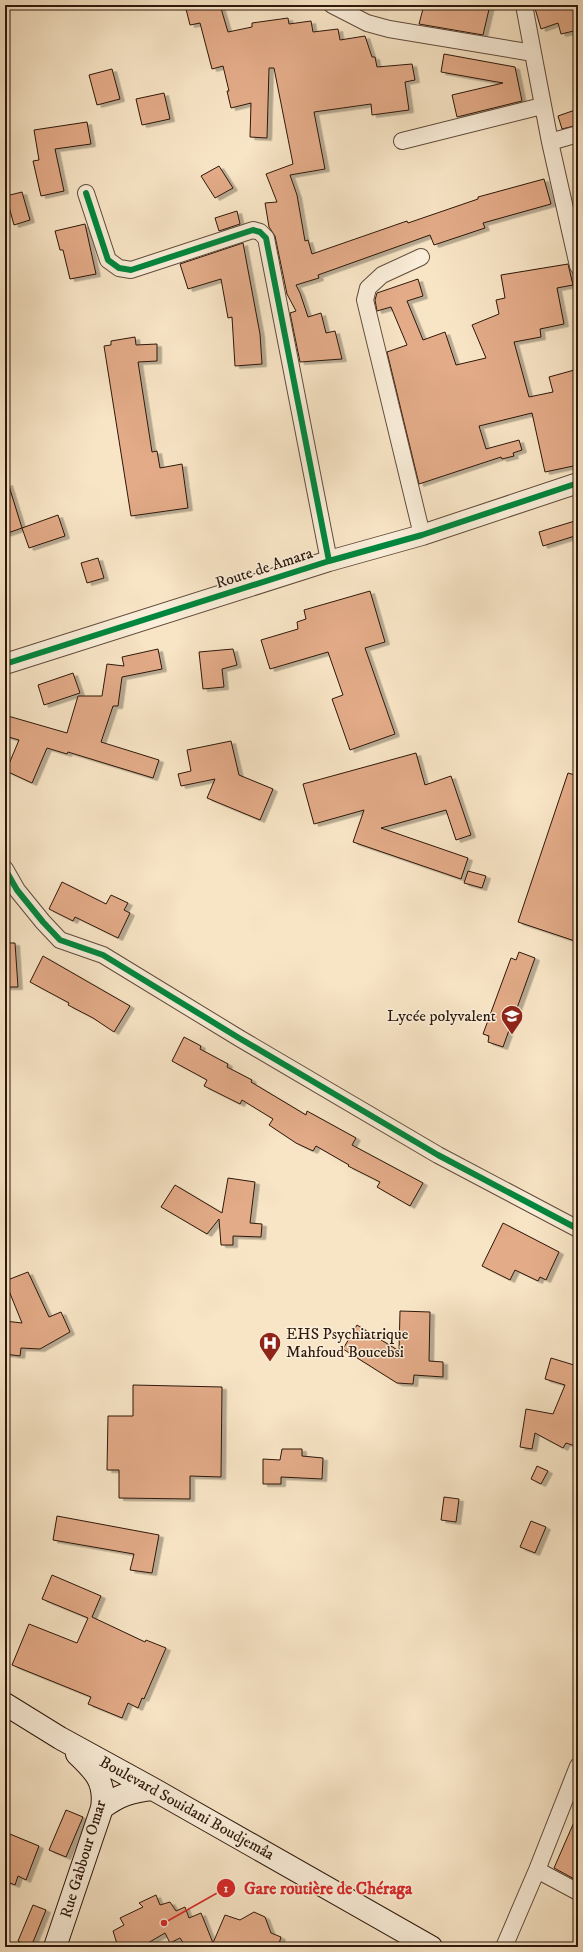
<svg xmlns="http://www.w3.org/2000/svg" width="583" height="1952" viewBox="0 0 583 1952" font-family="'IM FELL DW Pica',serif">
	<defs>
		<filter id="shadow"><feDropShadow dx="4.5" dy="2.5" stdDeviation="0" flood-color="#0004"/></filter>
	</defs>
	<rect width="100%" height="100%" fill="#f8e5c6"/>
	<filter id="stains"><feTurbulence type="fractalNoise" baseFrequency=".005" numOctaves="4"/><feColorMatrix values="0 0 0 0 .2 0 0 0 0 .09 0 0 0 0 .02 0 0 0 .5 -.17"/></filter>
	<radialGradient id="worn" r=".72"><stop offset=".6" stop-color="#630" stop-opacity="0"/><stop offset="1" stop-color="#630" stop-opacity=".3"/></radialGradient>
	<path fill="#e3ab88" stroke="#2d180b" filter="url(#shadow)" d="M185,5h35l8,27 24,-5v-4l36,-5 1,6 22,-3 2,11 25,-3 2,11 25,-4 7,21h3l2,10 35,-3 3,16 -10,2 4,28 -37,5 -1,-11 -57,8 11,57 -35,6 7,20 8,46 3,-1 4,14 95,-33 1,2 70,-24v-2l66,-18 7,25 -68,19 2,5 -51,17 -4,-10 -112,40 1,3 -23,7 4,8 8,24 13,-4 5,20 9,-2 7,28 -42,3 -10,-49 6,-2 -9,-17 -12,-58 -6,-9 -4,-24 12,-1 -11,-28 27,-10 -19,-96h-5l-2,70 -17,-1 1,-34 -20,5 -4,-17h2l-6,-25 -11,3 -12,-46 -10,2z
		M424,5h66l-7,30 -64,-11z
		M534,5h44v25l-17,4 -3,-11 -17,6z
		M444,54l71,13 7,34 -65,16 -5,-22 51,-12 -62,-11z
		M112,69l8,30 -23,6 -8,-30z
		M164,93l6,26 -28,6 -6,-26z
		M578,109v16l-16,4 -4,-13z
		M87,122l4,22 -36,5 9,42 -23,5 -8,-35 6,-1 -5,-30z
		M219,166l14,22 -18,10 -14,-22z
		M22,192l8,28 -16,5 -8,-29z
		M237,211l3,13 -21,7 -4,-13z
		M85,224l11,50 -26,5 -7,-29h-3l-5,-19z
		M243,243l17,91 2,30 -27,2 -3,-49 -4,1 -7,-39 -33,10 -8,-25z
		M568,264l5,21 -16,3 7,36 -24,5 1,8 -27,5 15,55 24,-5 -4,-15 29,-8v96l-33,7 -13,-59 -53,13 7,23 33,-9 3,10 -9,3 1,3 -12,3 -1,-2 -82,27 -32,-132 20,-7 -16,-38 -14,4 -2,-11 2,-7 41,-14 5,17 -16,5 16,39 22,-8 11,33 30,-7 -14,-33 27,-11 -3,-14 9,-2 -4,-23z
		M135,337l1,8 21,-1v17l-19,1 14,90 5,-1 3,17 22,-4 6,44 -57,8 -27,-170 7,-1v-4z
		M8,483l14,45 -17,6v-50z
		M58,515l7,21 -36,12 -7,-20z
		M578,520v15l-35,11 -4,-14z
		M98,558l6,20 -17,5 -6,-20z
		M370,591l15,51 -20,6 30,86 -45,16 -18,-51 11,-4 -15,-43 -58,17 -9,-29 37,-11 -1,-7 9,-3 -2,-9z
		M158,649l4,20 -40,8 -4,29h-5l-12,36 58,18 -6,18 -85,-26 -1,2 -20,-6 -15,35 -26,-12 13,-31 -14,-4v-12l3,-8 59,17 11,-37h24l5,-32 17,2 -2,-9z
		M233,649l4,16 -15,4 2,18 -21,2 -4,-37z
		M73,673l7,20 -36,12 -6,-20z
		M231,741l8,34 34,14 -13,31 -53,-22 8,-19 -34,7 -3,-12 13,-3 -4,-21z
		M416,753l9,32 26,-9 20,59 -15,5 -10,-30 -65,18 87,30 -7,21 -108,-37 11,-32 -50,14 -11,-40z
		M568,773l10,3v166l-60,-20z
		M468,871l18,5 -4,12 -18,-5z
		M62,882l44,22 5,-9 17,8 -4,7 6,3 -12,25 -43,-21 -2,4 -24,-12z
		M5,943h10l3,44h-13z
		M519,952l16,6 -32,89 -15,-5 1,-6 -6,-2 28,-76 5,2z
		M43,956l87,50 -16,26 -21,-14 -25,-13 1,-2 -39,-21z
		M184,1037l17,9 -1,3 28,15 -1,3 25,13 -1,2 55,33 1,-4 49,27 -4,7 71,38 -13,23 -33,-19 3,-5 -32,-16 1,-1 -33,-19 -3,5 -17,-8 -27,-18 4,-6 -31,-19 -2,4 -36,-18 3,-6 -35,-19z
		M228,1178l27,4 -5,41 12,1 -1,13 -28,-1v9h-12l-2,-26 -12,15 -46,-27 14,-22 47,28z
		M503,1223l56,29 -13,28 -6,-3 -2,4 -23,-11 -5,10 -28,-14z
		M28,1272l21,45 12,-5 9,20 -30,17 -19,-1 -1,8 -15,-2v-33l17,2 -17,-42z
		M400,1311l30,1 -1,49 14,1v15l-29,-2 -1,9 -16,-1 -54,-34 14,-24 42,26z
		M578,1355v92l-12,-4 -3,5 -28,-15 -3,16 -12,-2 6,-38 27,5 12,-29 -20,-6 6,-21 23,7z
		M133,1385l89,2 -1,90 -31,-1v23l-71,-1v-28h-12l1,-54h25z
		M282,1449h20v7l21,2 -1,21 -41,-2v7h-18v-25l17,1z
		M537,1466l11,5 -7,13 -10,-5z
		M444,1497l15,2 -3,23 -15,-2z
		M57,1516l102,19 -7,38 -22,-3 4,-16 -81,-14z
		M531,1521l15,6 -11,26 -15,-6z
		M52,1575l49,21 -9,21 53,25 1,-2 20,8 -22,51 -2,-1 -4,10 -10,-5 -6,15 -34,-14 3,-7 -79,-32 17,-41 48,19 11,-25 -46,-19z
		M66,1810l17,7 -17,40 -17,-7z
		M578,1813v68l-24,-13z
		M5,1832l34,14 -13,34 -8,-4 -3,9 -10,-4z
		M156,1895l4,10 10,-3 6,9 9,-4 4,11 12,-5 12,30 12,-28 15,5 14,-8 11,5 6,16 10,4 -3,10h-78l-2,-4 -12,4 -6,-9 -10,5 -5,-10 -24,14h-23l-5,-16 11,-6 -4,-7 23,-11 -4,-4z
		M33,1905l13,5 -15,37 -13,-6z"/>
	<g fill="none" stroke-linecap="round" stroke-linejoin="round">
		<g stroke="#604b3a" stroke-width="18">
			<path id="minor" d="M332,5l35,18 22,6 144,24 17,89 28,124
				M524,5l9,48
				M402,141l140,-35
				M550,142l28,-8
				M86,193l22,67 11,8 12,2 122,-40 7,2 6,6 63,323
				M421,257l-39,18 -14,13 -3,12 57,235
				M5,869l12,21 26,32 17,18 43,15 136,83 199,117 140,74
				M537,1870l41,22
				M504,1947l33,-77 41,-104"/>
		</g>
		<g stroke="#604b3a" stroke-width="22">
			<path id="tertiary" d="M5,664l324,-103 93,-26 156,-52"/>
		</g>
		<g stroke="#2d180b" stroke-width="24">
			<path id="secondary" d="M5,1704l55,34 93,51 278,158
				M102,1808c17,-13 30,-17 51,-19
				M55,1947l47,-139c4,-26 -7,-37 -25,-54"/>
		</g>
		<use href="#minor" stroke="#faeeda" stroke-width="16"/>
		<use href="#tertiary" stroke="#faeeda" stroke-width="20"/>
		<use href="#secondary" stroke="#faeeda" stroke-width="22"/>
		<g stroke="#faeeda" stroke-width="8">
			<path id="cycleway" d="M86,193l22,67 11,8 12,2 122,-40 7,2 6,6 63,323
				M5,664l324,-103 93,-26 156,-52
				M5,869l12,21 26,32 17,18 43,15 136,83 199,117 140,74"/>
		</g>
		<use href="#cycleway" stroke="#00873e" stroke-width="6"/>
	</g>
	<defs>
		<g id="school-pin" transform="scale(1.15)"><path d="M0 17L-7.5 6A9.5 9.5 0 1 1 7.5 6Z" fill="#8f2418" stroke="#faeeda"/><path d="M0-5L7-2L0 1L-7-2ZM-4 1L0 2.5L4 1V4Q0 6-4 4Z" fill="#fff"/></g>
		<g id="hospital-pin" transform="scale(1.15)"><path d="M0 17L-7.5 6A9.5 9.5 0 1 1 7.5 6Z" fill="#8f2418" stroke="#faeeda"/><path d="M-5-5h3v3.5h4V-5h3V5h-3V1.5h-4V5h-3Z" fill="#fff"/></g>
	</defs>
	<g fill-rule="evenodd">
		<use href="#school-pin" x="512" y="1016"/>
		<use href="#hospital-pin" x="270" y="1343"/>
	</g>
	<g text-anchor="middle" dominant-baseline="central" stroke-width="3" stroke-linejoin="round" paint-order="stroke">
		<g font-size="16" fill="#2d180b" stroke="#faeeda">
			<text transform="translate(264 568) rotate(-18)">Route de Amara</text>
			<text transform="translate(187 1808) rotate(29)">Boulevard Souidani Boudjemâa</text>
			<text transform="translate(83 1859) rotate(-73)">Rue Gabbour Omar</text>
		</g>
		<g font-size="16" fill="#2d180b" stroke="#faeeda" text-anchor="end">
			<text x="496" y="1016">Lycée polyvalent</text>
			<text x="286" y="1334" text-anchor="start">EHS Psychiatrique<tspan x="286" dy="18">Mahfoud Boucebsi</tspan></text>
		</g>
	</g>
	<path fill="none" stroke="#d62828" stroke-width="1.5" d="M164 1923L226 1888"/>
	<g fill="#d62828" stroke="#faeeda" stroke-width="1.5">
		<circle cx="164" cy="1923" r="4"/>
		<circle cx="226" cy="1888" r="10"/>
	</g>
	<g font-size="12" text-anchor="middle" font-weight="bold" fill="#fff">
		<text x="226" y="1892">1</text>
	</g>
	<g font-size="17" text-anchor="middle" font-weight="bold" fill="#d62828" stroke="#faeeda" stroke-width="3" stroke-linejoin="round" paint-order="stroke">
		<text x="328" y="1894">Gare routière de Chéraga</text>
	</g>
	<rect width="583" height="1952" fill="none" stroke="#f8e5c6" stroke-width="20"/>
	<rect x="6" y="6" width="571" height="1940" fill="none" stroke="#2d180b" stroke-width="2"/>
	<rect x="10" y="10" width="563" height="1932" fill="none" stroke="#2d180b"/>
	<rect width="100%" height="100%" filter="url(#stains)"/>
	<rect width="100%" height="100%" fill="url(#worn)"/>
</svg>
